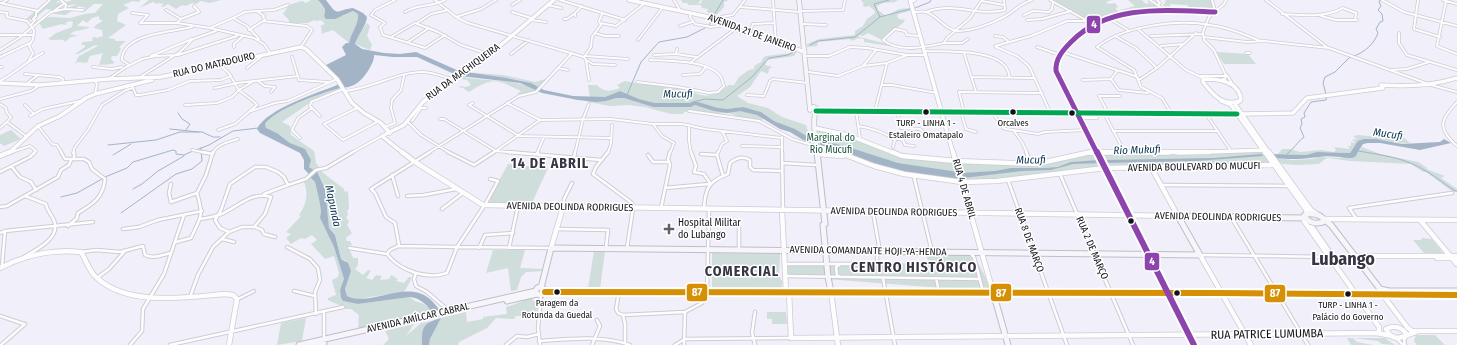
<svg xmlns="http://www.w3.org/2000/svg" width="1457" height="345" viewBox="0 0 1457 345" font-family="'Fira Sans Condensed',sans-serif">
	<rect width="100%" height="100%" fill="#f1effa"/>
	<path fill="#cfdddb" d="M48,0h12l-5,3 4,-1 3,2 -9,6 -7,-1 -13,11 -7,-1z
		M72,0h69l-3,2 -5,-1 -10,4 6,3 -11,6 -1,7 9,4 -18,13 7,1v2h11l-7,6 2,2 -4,7h-5l-1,3 3,3 -1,2 -14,1 4,-12 -13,3 -3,7 -9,-1 -3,2 4,-8 19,-10 -3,-1 -17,9h-3l10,-7v-2h-4l2,-3 10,-1 -1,-3 2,-1 3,1 6,-2 -1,-6 -8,-2 2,-3 7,-4 -4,-2v-3l-7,2 -5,5 -4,-3 -6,6 13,1c-6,4 -14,2 -20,7l8,2 -7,1 -6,5 -1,-2c-6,-1 -10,1 -16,-1l8,-6 16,-6 1,-5 -3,-1 -5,2 2,1 -3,1 -2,-1 -19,5 -4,-6c7,-10 21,-4 31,-5 8,-2 16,-5 25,-5l8,-9h-9l-10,8 -3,-1 5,-3 -7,-2 -13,9 -13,-1 24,-10 -13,2 -2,-2z
		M149,0h72l-12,3 -8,-2 -5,3 -4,-1 -6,3 -4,-1 -6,4 -8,-5 -5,3 -2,-1 3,-2 -6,-1 -1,1 -4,-2 -14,6z
		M311,0h8l5,6 1,6 18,4 10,-5 5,3c2,11 -7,18 -9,29l-16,-13 -12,4 1,-2 -1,-3 1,-1 -2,-2 5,-2 -4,-4 -5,1 -2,-1 -6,3h-19v-3l-6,-6 6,-9 13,-4 4,2z
		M681,0h20l-4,4 4,-1 1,-3h27l-5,2v5l-8,9 -9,-4 1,-3 -6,-1 -1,-3h-12l-2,-2h-4z
		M861,0h37l-3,2 -12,1 -6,3 1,4 8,6 13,-7 11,-1v3l-12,3 -1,2 2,3 6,1 -1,2 -22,18 -14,-7 -5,3 -4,-1v2l41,10 18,1 -4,2 -50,-8v-3l-5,-1 -8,3 -1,-2 -32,3 -1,4 -10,1v-3l12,-5 36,-4v-4l8,-5 4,-7 8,-6 -1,-3 -5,-4 -4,1 -3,-2 2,-1z
		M1053,0h59l-6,2 2,2 7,-1 3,4 -3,1 5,5 -28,9z
		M1128,0h14l4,4 3,-1 -2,-3 4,4 6,1h-2l6,4 -38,3 -3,-2 15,-4z
		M1165,0h46l2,10h-22l-4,-5 -17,-1v3l9,1 2,2h-12l-6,-5 3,-4z
		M367,23l3,3 -3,10 5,9 -2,5 -15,-6 2,-6z
		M793,50l4,2 -3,4 -27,4 -2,5 7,2 -3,2 -1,5 -7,-3 -11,16 -13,9 11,7 20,5 14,9 24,8 4,13 -15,-9 -21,-8 -13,-9 -18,-5 -16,2 -9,-1 -23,-7 -6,2h-34l-16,-4 -19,-8 -15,6h-15l-2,-12h9c8,8 13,6 23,3l-3,-3 8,-4 15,3 49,5 1,2c19,8 23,5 39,-6h5l5,-8 10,-7 5,-1v-3l7,-4 2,-4 3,-2 24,-3z
		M1216,52l32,2 8,10h-32z
		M465,72l38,3 32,7 14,-4 -8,10c-24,-13 -51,-9 -76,-16z
		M460,76c26,7 52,1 76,14l-10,4h-9l4,-3c-25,-12 -28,-14 -52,1l-6,-4 -4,-1v-1l7,1 5,-2 -4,-5 -7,-1z
		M342,88l1,1 -32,13 -29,20 8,4 1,9 23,16 2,12 6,9 22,17 1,3 3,-1 1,18 -2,2 1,4 -2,2 3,5 -2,3 5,8 -6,5 1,3h3l2,4 -4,1 5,12h5v7l-3,4 8,6 5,-5 3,1 -5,7 6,2 4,-5 6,1 -2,4 9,-1 2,-4 7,4 -2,2 8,2 5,-6h2v3l-7,12 -47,7 -10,-3 -2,-7 6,-18 -6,-11 -4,-1 -6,-24 -6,-7 -6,-44 -5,-12 -9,-5c3,-19 -7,-17 -19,-24 -4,-3 -8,-7 -13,-10 -3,-2 -8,-3 -11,-5l-1,-4c11,-16 58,-31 77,-36z
		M616,97l8,1 29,9h38l4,-2c14,3 60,3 68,14l-1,2 -24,-4 -4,-2 -6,-2 -13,1 -27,-3 -4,1 -1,2h-12l-26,-7 -16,-2 -19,1 -22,-4v-2c10,2 18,1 28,-3z
		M818,129l28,5 48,19 24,5 118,5 52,-12h112l60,-3 13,19 -161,2 -99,12 -42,3 -31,-2 -46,-8 -43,-15 -13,-3h-18z
		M11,130l10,9 -17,7 -4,-3v-8z
		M1358,135l20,2v-2l7,2 19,1 6,5c-19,3 -37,-11 -55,3 -2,1 -3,5 -5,7l-33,-1 -11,3 -28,-1 4,-5h8l10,3 21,-2 13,2 2,-2 -2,-3 16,2 -2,-3h3v-4l3,1 1,-1 -3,-2 5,-1 -4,-3z
		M1362,147l18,7 38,8 9,6 -1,1 19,7 -4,2 16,11v2l-4,1 -27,-20h-3l-12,-8 -61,-3 -22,-3 -3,1 -6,5 -21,1 -16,-1 -6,-6 16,2 21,-1 6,-2 22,1 17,-5z
		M508,164l40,4 -17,37 -44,-2z
		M310,177l5,5 4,17 2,12 -1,7 14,29 10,32 -4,11 1,8 2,3 15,3 52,-7c6,7 13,4 19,11l1,5 -72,16 1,-14 -8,-6h-6v-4h-6l-11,-5v-2l8,-3 -4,-15 6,-3 1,-4 -5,-17 -9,3 -14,-15 6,-4 -5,-5 -7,4 -4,-1 -10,6 -5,-6 5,-4 -5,-2 15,-16 -2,-1c7,-10 10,-21 5,-33z
		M1421,238l11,1 11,14h-19l-11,-13h9z
		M493,250h32l-5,18 24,1 -1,2 -17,1 -5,5 -4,13 -6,1 -3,-23 -22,5z
		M594,251h11l-5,38h-12z
		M712,253l68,1 -1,22 3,5v9h-70z
		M926,255h48l19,37 -204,-16 -5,-12 145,-1z
		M531,298l7,7 -2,7 -3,4h-17l-2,3 -18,-1 -9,10 -28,14 -1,3h-29l1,-6 11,-21 25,-6 1,10 16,-3v-2l24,-3 -1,-7c10,-2 16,-7 25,-9z
		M767,312h19l1,12h-15v-5h-5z
		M306,318l-4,23 -25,4 4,-22z
		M431,321c-9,7 -9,13 -9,24h-39l6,-6 -4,-8 29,-7 -8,12 15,-13z
		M1416,335h19l10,10h-28l-3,-4z
		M1347,338h38l10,7 -13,-1 -4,-3 -25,-3 4,4 16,3h-22z"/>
	<path fill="#a4b4c7" d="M318,0h8c13,18 9,10 27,8l10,5 4,4c-1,10 -9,17 -12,27l7,5 22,4 16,1 16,-2 43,19 -5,3 -37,-17h-24l-19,-2c1,7 -10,24 -17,28 -6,5 -13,4 -20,6 -18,5 -62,20 -72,35l1,4 11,5 13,10 15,6 6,11 -2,7 5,3 -5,4 -5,-5v-9l-4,-7 -40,-20 -3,-4c9,-20 63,-37 83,-45l1,-3 -15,-16 20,-10 -4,-8 4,-4h3c2,-11 10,-18 9,-29l-5,-3 -18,8h-9l-2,-3c3,-7 -1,-11 -6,-16z
		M465,72l42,6 24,5 13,7 29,6 32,1 15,-6 19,8 16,4h34l6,-2 23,7 9,1 16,-2 18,5 13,9 21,8 15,9 1,5 -8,-3 -13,-8 -10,-3 -23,-14 -17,-4 -13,2 -13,-2 -19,-6 -4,2h-38l-29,-9h-8l-10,3 -10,1 -18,-2 -36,-7 -22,-10 -60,-7z
		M1364,139h12l26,5 38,-2 4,-3 7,4 -31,7 -40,-7h-12l-5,1 -8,13 -4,1c-10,0 -22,-3 -32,-1 -15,2 -28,3 -43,1l-3,-4 33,1 11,-3 33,1 8,-12z
		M820,140l28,7 50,16 60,9 2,7c-24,-1 -48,-5 -70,-11 -24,-7 -46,-17 -70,-23z
		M1261,154l2,2 -67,5 -91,2 -1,-3 110,-2z
		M1099,160l1,3 -27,1 -22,6 -28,1 -60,7 -1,-5 33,-2 16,-3h34l13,-1 13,-5z
		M317,171l8,18 4,39 6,7 6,24 7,4 3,8 -6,18 2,7c24,12 61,-19 85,5 3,4 6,5 7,10l-9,2 -1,-5c-5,-6 -11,-10 -19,-11l-52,7 -15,-3 -2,-3 -1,-8 4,-11 -10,-32 -14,-29 1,-7 -2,-12 -4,-17 -5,-5z
		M441,318l-11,21 -1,6h-7c0,-17 0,-22 19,-27z"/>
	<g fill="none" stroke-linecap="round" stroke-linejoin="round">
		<path stroke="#a4b4c7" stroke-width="1" d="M915,8l15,-6 1,-2
			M714,15l9,-15
			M880,17l30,-8
			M709,26l2,-5
			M810,45l8,-4 37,-4 25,-20 -6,-13 15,-4
			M1354,56c11,-4 20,-12 24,-23l-2,-4 4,-7 3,-1 -1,-7 -4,-4 3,-4 -2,-4 1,-2
			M1326,94l-3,-11 2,-6 10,-5 16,-16
			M627,95l14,-33 18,-20 28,-5 18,-9
			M693,102l12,-3 18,1 29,-23 17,-19 19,-3 7,-4
			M178,113l4,6 8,5 -4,6
			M170,129l29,3
			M202,132l11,5h7
			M108,145l48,-5 24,-8h22
			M196,150l13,-5 24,-14 25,-3
			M1358,151c24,4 48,7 68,20 11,6 20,15 31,21
			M1287,154c7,-5 10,-12 17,-17l-4,-9 2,-4 -1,-5 4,-2 -1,-4 7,-11 15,-2 1,-3
			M113,155l18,-11
			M105,177l22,-9 6,-6 40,-12 3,1v3l8,1 9,-4
			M133,189l9,-5 16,-13 26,-15
			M61,197l16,-4 25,-14
			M121,213l55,-39 16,-5 10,-8 -1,-13"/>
		<g stroke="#cdccd4" stroke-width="3.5">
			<path id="street-far1" d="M61,0l5,5 -1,4
				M395,0l-20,10 -4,5 14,8 -5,4 3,8 42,13 20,-13
				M435,0l21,17 12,6 116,34
				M560,0l65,20
				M674,0l6,10
				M773,0l3,43
				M1050,0l43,24
				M1150,0l16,11
				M1157,0l3,3 -1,1
				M1212,0l3,11
				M1266,0l62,48
				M1382,0l22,12 53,14
				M1418,0l-4,29 26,8
				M1443,0l14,4
				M982,1l22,4
				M1446,1l-9,45 20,8
				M911,2l4,-2
				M0,3l38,8
				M2,3l5,-3
				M512,5l8,-5
				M548,5l13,3
				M741,7l59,5
				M55,10l10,-7
				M166,10l15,9 -4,4
				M802,11l41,-1 2,-10
				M0,12l7,1v4l20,4 7,9 -1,9 -4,7 4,7 -4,7
				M405,12c12,-8 27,-5 40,-12
				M512,12l19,6
				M914,12c4,0 9,-1 12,0 11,3 20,19 32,19 15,0 35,-8 48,-15 9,-6 15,-13 26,-16
				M926,12c29,-11 50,5 79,-2l-1,-10
				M132,13l16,2 -8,8h37l33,5 44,10 10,6 6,9
				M691,13l-1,4 5,7 16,3 13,-2
				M1282,14c21,1 42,4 61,-6l13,5 -1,7
				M1024,15l9,-4 16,1 3,-3 1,-7
				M575,16v-3l7,-7
				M1321,16l15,4h21
				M456,17l25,-8 15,-9
				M233,18l12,-6 12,-1
				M714,18l19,-3 12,-15
				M1108,18l20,12
				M181,19l18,-7 -5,-6
				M564,19h3l7,-5
				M531,20l15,2
				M1027,20l15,-1 29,-8
				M263,21l2,-1 -2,-3 1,-1 -7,-5 17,-1 14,-5
				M417,23l14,-9 17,-4
				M600,23l16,3 29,-23
				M803,24l23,1
				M31,25l4,-5 -2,-1 3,-3v-3l14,-13
				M680,26l12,-4
				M210,28l23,-10 14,8 12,13
				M249,30l14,-9 44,5 5,4 -11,17
				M1139,30l47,40 19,9
				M595,33l10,3h14
				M1399,33v10l8,12 50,15
				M749,34l4,-10 21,-1
				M0,35h34
				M920,36l-13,-1 -2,-4 -10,-2 -12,11c16,13 42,7 61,3l3,-5 23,-20 12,-18
				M995,36l8,1 5,4
				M1115,36l21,12 21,20
				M1151,36l52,-2
				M391,37l24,-14 23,9 23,13 27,9
				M1204,37l43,5 17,-1 65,7 102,37 26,7
				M638,40l25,-33
				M408,42l21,-14
				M944,43h18l6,-4
				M995,46l36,-10 36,-15h20
				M1161,46l23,-2
				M234,47v-3l9,-8
				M996,47l21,9 12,10 21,46
				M1037,47l23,8
				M0,50l19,-12 32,-26 14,-3 18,1
				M925,51c21,1 66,-2 80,15 3,3 4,8 5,12
				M1062,52l73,24 4,3
				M964,53l12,39
				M1246,53h4
				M511,54l18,-14
				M676,54l1,-5
				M654,55l22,-1 20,3
				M151,56l41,-17
				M586,56l42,3
				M807,56h22l21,-9 17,1 40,7h18
				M0,57l30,-14
				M292,57l7,23 29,2
				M584,57l7,-10 1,-10 9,-12 -2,-4 3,-7
				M584,57l2,3 3,20
				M586,60l7,4 22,1
				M691,62l44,-33
				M128,64l-6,-4c0,-27 51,-28 70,-33
				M218,65c16,8 13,17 22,26 6,5 12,8 17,14l-22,19 -17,6
				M863,66l13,-16
				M0,67h2
				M93,67l19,2 10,-2
				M247,68l15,-12
				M558,68l10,2
				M1391,70l16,-1 22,-7
				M809,72l29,4 25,-10 24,-3 20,-8
				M25,74l34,3 4,2 -1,4
				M683,75l17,-1 6,-7
				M1227,75l6,10
				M1199,76h27
				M140,77l40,-25 13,-13 23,-8
				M972,77l63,1
				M110,78l16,-11 16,-8 14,-3 22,-1 59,-19
				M1111,79l6,-8
				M1223,79h2l1,-3 -12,-26 -10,-10 -1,-8 6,-15 15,-13 2,-4
				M94,80l3,4 -2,10
				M1083,80l28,-1 8,11 29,3
				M1139,80l18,-12 39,-35
				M0,81c15,-8 27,-20 43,-28
				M258,81l7,5 10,1 -4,5
				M637,82l41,5 31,6 9,-1 6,-6c-1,-3 -2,-6 -3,-9 -12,-17 -52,-16 -71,-17
				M26,84l11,-8
				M132,85l4,10h4l28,-5 22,-9 31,-1 10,-4
				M883,85h9l45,8
				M215,88l22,-5 61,-7
				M344,91c27,-2 53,-19 78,-19 10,0 20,4 30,7
				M747,95l17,1 6,-15 3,-2 35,4
				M0,99l31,-8 9,-6
				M1457,102c-17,18 -20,26 0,44
				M473,103l-4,2 50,31 92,2
				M0,104l6,4 1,5 4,4 -4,5 19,14
				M25,105l9,9
				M185,105l32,-2 15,-6 7,-7 13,-8
				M357,108l-33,16 19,16 34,-18
				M856,110l4,29
				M251,111l24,-8 13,-2 49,-22
				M689,111l70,10 33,18 23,7
				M875,111l12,-48
				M897,111l4,17 19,1 7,7 23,2
				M961,112l5,17 10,3
				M964,112l-5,-20 83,1
				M992,112l11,16 3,1 32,5 7,-2 41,-2
				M1104,113l20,38
				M1108,113l-9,-17h21
				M1171,113l-9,-15 -21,-11 -7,-17 -37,-23c26,-21 80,-28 113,-22 17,2 34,9 50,16
				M1206,114l25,37
				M30,116l13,-7 37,-8
				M320,116l-10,-10 1,-4 32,-13
				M1080,118h17
				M440,119h4l52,32 22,2
				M540,120l71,-1 42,5h29l23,5 77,9
				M412,121l9,-13h5
				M408,122l13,13 29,18
				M653,124l9,12 12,7 -4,10
				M689,125v16l2,12
				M38,126l14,18 5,1 5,8
				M858,126c14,2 26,6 37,14l-2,7
				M385,127l10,-4 -4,-15 1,-8 9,-10 3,-14
				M0,128l7,-6
				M1014,131l8,11 5,11
				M1113,131h105
				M782,137v16
				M300,138l-8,-8 6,-12 14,-10
				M893,138l10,2 2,5 9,1
				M742,146l39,1
				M192,150l15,3
				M9,153l21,-7 6,5 -2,2
				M73,153l2,-6 13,-17 14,-25 24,-15 7,-2
				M213,153c4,-9 16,-11 25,-14
				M351,153l31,-17
				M428,153l91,-57 17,-4 36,-39
				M493,153l47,-33 -33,-17
				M537,153l7,-16
				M575,153l8,-34 6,-15
				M608,153l3,-10 1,-18
				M718,153l4,-9 5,-3 -5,-10
				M1097,153l-41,-82c-1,-12 7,-21 15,-29 37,-38 94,-32 144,-30"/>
		</g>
		<g stroke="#cdccd4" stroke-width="4.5">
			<path id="street" d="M61,152l4,7h19l5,3 3,7 13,10c-2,19 -12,25 -27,34l-1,5 -9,8
				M74,152v7
				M202,152l11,2
				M448,152l26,13 20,-13
				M507,152l94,8
				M608,152l-12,15 -3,7 39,29 1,5 -6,40
				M691,152l5,14 -2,6 10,2 6,9
				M718,152l-1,3 6,21
				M782,152l1,57
				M1026,152l5,11
				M1097,152l97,193
				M9,153l3,-1
				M537,154l1,-2
				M701,154l16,1
				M648,155l5,7h15
				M574,158l1,-6
				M782,163l34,2
				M12,167l8,10 11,5 5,8
				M0,172l30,-15 5,-5
				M1060,174l73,171
				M392,175l6,21
				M914,177l18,75
				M1008,180l59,165
				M171,184l-2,9 2,9 26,-9
				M1161,185l127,1
				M665,188l44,-4
				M264,194l24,-9
				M407,196l17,-1 32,-6
				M0,207l7,-1 51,-29 3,-7 8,-5 2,-5
				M563,207l1,-8 8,-16
				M661,208l9,-43 -2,-6 2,-7
				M704,208c1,-20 5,-27 24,-34l2,-11c6,-5 13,-7 20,-3v7l3,3 29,1
				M442,209l21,-16
				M1231,217l77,128
				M1356,218l-7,-10 103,-15
				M200,219c6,-1 13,-2 19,-4 18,-7 31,-24 52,-18l-6,17 -11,13h-12l-13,5
				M1309,226l4,1 16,23 -3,-1z
				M255,227l7,3 2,4 11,3
				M739,228v22
				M123,229l16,-2 19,-7 44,-9
				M557,229l51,1 -2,18
				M5,231l88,-9
				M0,233l5,-2 -3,35
				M222,239l12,3
				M176,242l15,-4c10,-22 13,-21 6,-45l9,-18 7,-23
				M399,245l-4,-22 -9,-6 -11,-24 -4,-4 59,-37
				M398,246l59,1 -10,26c-20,7 -47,-2 -60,-19l3,-4z
				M287,247l23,12 8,9 2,12 -5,12 1,22
				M457,247l94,1
				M457,247l29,-44 12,-22 -8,-2
				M349,248l38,6
				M479,248l6,-13 28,-2
				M509,248l9,-42
				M81,252l15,-2 24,2 23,-6 2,9c9,4 17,0 26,-2
				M971,254l3,3 8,31 -2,4
				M1200,255l129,2
				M24,257c11,-7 34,-17 31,-33 -1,-8 -8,-12 -9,-20l-21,-8
				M785,264h92v-10l3,-2 -7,-40
				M839,265l-3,2 1,8 3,2
				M944,266l30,1
				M416,273l-2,6 2,7 11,6 22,19
				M785,276l195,3
				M97,278l12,-9 16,-18
				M883,278l12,67
				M936,278l3,14
				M294,291l21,5
				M619,292l-3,17 2,4 5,2 62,-3 17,-9 2,-11
				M707,292l2,-83
				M190,297l8,-22 15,-28 16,-15 -9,-4 -5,-8 6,-10 9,-26 25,-17h11l12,5 6,5 4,8 18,-6 10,-9 10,-2 27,-16
				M238,299l16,-8
				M324,312v27
				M755,312l-3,21 3,12
				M623,315l2,9v19
				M0,316l24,8
				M1396,338l7,7
				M539,341c30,-2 62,-6 91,4
				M1,345l24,-21
				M130,345l12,-14 1,-22 21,-35 20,-59
				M170,345l173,-38
				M506,345l11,-9 10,1 12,-3
				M540,345l-2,-17 3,-33
				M592,345l8,-19 -3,-6
				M675,345l10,-6 106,-1
				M684,345l1,-33
				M1405,345l-1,-5 2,-3"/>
		</g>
		<g stroke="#cdccd4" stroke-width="5">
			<path id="secondary-far1" d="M629,0l80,17 26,12 70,23
				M910,0l43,153
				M1206,79c15,0 33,3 35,21 -17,8 -28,-5 -38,-18v-2z
				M0,83l40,2 69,-6 52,-2 140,-30 5,2 31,30 15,24 12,10 17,10 9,10
				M1221,101l10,4 34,48
				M1240,101l-5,3 34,49
				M816,111l421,3
				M1241,114l52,-1 14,-15 76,-10 -2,-3c26,2 51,1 76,-7
				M815,128l33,7 46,18
				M815,146l25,7
				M7,153l4,-2 27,-25 22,-10 26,-18 9,-4 57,-14
				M403,153l-21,-17 22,-11 19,-23 36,-28 43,-30 52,-44
				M1087,153h82
				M1178,153l89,-3"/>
		</g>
		<g stroke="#cdccd4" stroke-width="6">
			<path id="secondary" d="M402,152l13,10 68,43 695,11
				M838,152l36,14 30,8 58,8 35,-1 108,-13 169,-3
				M892,152l10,4 54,5 80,3 55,-12h118
				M953,152l40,140
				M1265,152l42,59 -1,3
				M1269,152l42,58 6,4
				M818,154l25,2
				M0,156l9,-4
				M1151,167l27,49
				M782,210l4,82
				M1305,218l-1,3 75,106v4
				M1324,219l133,1
				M1420,220l37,44
				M551,248l12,-41
				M1200,255l51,90
				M1354,256h103
				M1437,258h20
				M0,268c25,-13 53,-19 81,-16 5,8 9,21 16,26 32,29 89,19 128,16l8,1 4,4 -8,46
				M789,292l2,46 585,-5 16,3
				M831,292l7,53
				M1382,294l25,33 5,4
				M1414,331h43
				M1407,335c-5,-8 -13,-10 -21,-6 7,16 19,6 30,3"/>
		</g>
		<g stroke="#c0bdc8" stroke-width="5.5">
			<path id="primary-far1" d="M799,0l11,110
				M810,108l4,-1 3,2c-6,8 -1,33 0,44"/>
		</g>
		<g stroke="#c0bdc8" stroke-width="7">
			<path id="primary" d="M817,152l8,72
				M1306,214c8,-1 15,0 19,7 -8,4 -16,2 -21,-5z
				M1178,216l127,2
				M1178,216l22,39
				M1324,219l7,6 49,64 9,2h68
				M823,225l5,52 3,15
				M536 291a4 4 0 1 1 8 0a4 4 0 1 1-8 0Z
				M541,288l10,-40 649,7
				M545,292l676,1 236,2
				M993,292l15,53
				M507,301l30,-7
				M299,345l237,-54
				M314,345l10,-2"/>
		</g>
		<use href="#street-far1" stroke="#fdfdfe" stroke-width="2"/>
		<use href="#street" stroke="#fdfdfe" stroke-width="2.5"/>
		<use href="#secondary-far1" stroke="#fdfdfe" stroke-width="3.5"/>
		<use href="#secondary" stroke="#fdfdfe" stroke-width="4.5"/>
		<use href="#primary-far1" stroke="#f6f5fa" stroke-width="4"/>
		<use href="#primary" stroke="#f6f5fa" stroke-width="5"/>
		<g stroke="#fff" stroke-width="10">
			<path id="bus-1" d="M545,292l676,1 236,2"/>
		</g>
		<g stroke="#fff" stroke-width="8">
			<path id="bus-2-far1" d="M1097,153l-41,-82c-1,-12 7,-21 15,-29 37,-38 94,-32 144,-30"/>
		</g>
		<g stroke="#fff" stroke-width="10">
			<path id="bus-2" d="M1097,152l97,193"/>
		</g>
		<g stroke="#fff" stroke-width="8">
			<path id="bus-3" d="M816,111l421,3"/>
		</g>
		<use href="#bus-1" stroke="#d59004" stroke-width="6"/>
		<use href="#bus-2-far1" stroke="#8e44ad" stroke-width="5"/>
		<use href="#bus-2" stroke="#8e44ad" stroke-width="6"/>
		<use href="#bus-3" stroke="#00a651" stroke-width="5"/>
	</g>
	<g fill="#131218" stroke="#fff" stroke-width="1.5">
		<circle cx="926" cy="112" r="3.5"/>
		<circle cx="1013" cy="112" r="3.5"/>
		<circle cx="1072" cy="113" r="3.5"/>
		<circle cx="1131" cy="221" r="3.5"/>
		<circle cx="557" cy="292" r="3.5"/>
		<circle cx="1177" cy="293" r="3.5"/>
		<circle cx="1348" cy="294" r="3.5"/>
	</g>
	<path fill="#615f67" stroke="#fff" stroke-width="1.5" d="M667 223h4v4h4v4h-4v4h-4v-4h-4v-4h4z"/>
	<g text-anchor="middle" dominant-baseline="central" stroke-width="3" stroke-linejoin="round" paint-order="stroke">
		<g font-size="9" fill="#131218" stroke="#fff">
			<text x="926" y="123">TURP - LINHA 1 -<tspan x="926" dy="12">Estaleiro Omatapalo</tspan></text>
			<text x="1013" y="123">Orcalves</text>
			<text x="557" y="303">Paragem da<tspan x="557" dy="12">Rotunda da Guedal</tspan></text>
			<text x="1348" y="305">TURP - LINHA 1 -<tspan x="1348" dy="12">Palácio do Governo</tspan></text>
		</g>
		<g font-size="10" fill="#131218" stroke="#fff">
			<text transform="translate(752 33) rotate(20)">AVENIDA 21 DE JANEIRO</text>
			<text transform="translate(214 65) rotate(-13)">RUA DO MATADOURO</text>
			<text transform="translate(463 72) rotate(-36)">RUA DA MACHIQUEIRA</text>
			<text transform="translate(1194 167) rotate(-1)">AVENIDA BOULEVARD DO MUCUFI</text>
			<text transform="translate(964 189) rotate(74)">RUA 4 DE ABRIL</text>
			<text transform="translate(570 207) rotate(1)">AVENIDA DEOLINDA RODRIGUES</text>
			<text transform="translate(894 212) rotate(1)">AVENIDA DEOLINDA RODRIGUES</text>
			<text transform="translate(1218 217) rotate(1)">AVENIDA DEOLINDA RODRIGUES</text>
			<text transform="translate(1029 240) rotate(70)">RUA 8 DE MARÇO</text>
			<text transform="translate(1092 248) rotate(67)">RUA 2 DE MARÇO</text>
			<text transform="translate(868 251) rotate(1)">AVENIDA COMANDANTE HOJI-YA-HENDA</text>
			<text transform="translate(418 318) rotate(-13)">AVENIDA AMÍLCAR CABRAL</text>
		</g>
		<g font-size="10" fill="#1b553d" stroke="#fff">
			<text x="831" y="138">Marginal do<tspan x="831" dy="12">Rio Mucufi</tspan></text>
		</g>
		<g font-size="10" fill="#131218" stroke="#fff" text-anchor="start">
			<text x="678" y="223">Hospital Militar<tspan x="678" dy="12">do Lubango</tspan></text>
		</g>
		<g font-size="11" font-style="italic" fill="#0a3353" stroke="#fff">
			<text transform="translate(678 94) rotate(-1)">Mucufi</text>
			<text transform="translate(1388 134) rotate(8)">Mucufi</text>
			<text transform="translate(1137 150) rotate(-2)">Rio Mukufi</text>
			<text transform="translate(1031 160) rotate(-1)">Mucufi</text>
			<text transform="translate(333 206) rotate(78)">Mapunda</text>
		</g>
		<g font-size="12" fill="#131218" stroke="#fff">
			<text transform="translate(1267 334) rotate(-1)">RUA PATRICE LUMUMBA</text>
		</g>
		<g font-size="14" font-weight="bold" letter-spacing="1" fill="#373443" stroke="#fff">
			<text x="550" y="163">14 DE ABRIL</text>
			<text x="914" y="267">CENTRO HISTÓRICO</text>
			<text x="742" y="271">COMERCIAL</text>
		</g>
		<g font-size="18" font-weight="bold" fill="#373443" stroke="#fff">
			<text x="1343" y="259">Lubango</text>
		</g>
	</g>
	<g stroke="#fff" stroke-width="1.5">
		<rect x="1086" y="15" width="15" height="19" rx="4" fill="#8e44ad"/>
		<rect x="1144" y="252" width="16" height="19" rx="4" fill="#8e44ad"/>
		<rect x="686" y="283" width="22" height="19" rx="4" fill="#d59004"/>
		<rect x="990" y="283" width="22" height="19" rx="4" fill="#d59004"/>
		<rect x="1264" y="284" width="22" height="19" rx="4" fill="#d59004"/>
	</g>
	<g font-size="11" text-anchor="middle" font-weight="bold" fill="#fff">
		<text x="1094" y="28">4</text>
		<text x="1152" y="265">4</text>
		<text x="697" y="296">87</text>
		<text x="1001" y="297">87</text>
		<text x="1275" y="297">87</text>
	</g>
</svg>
